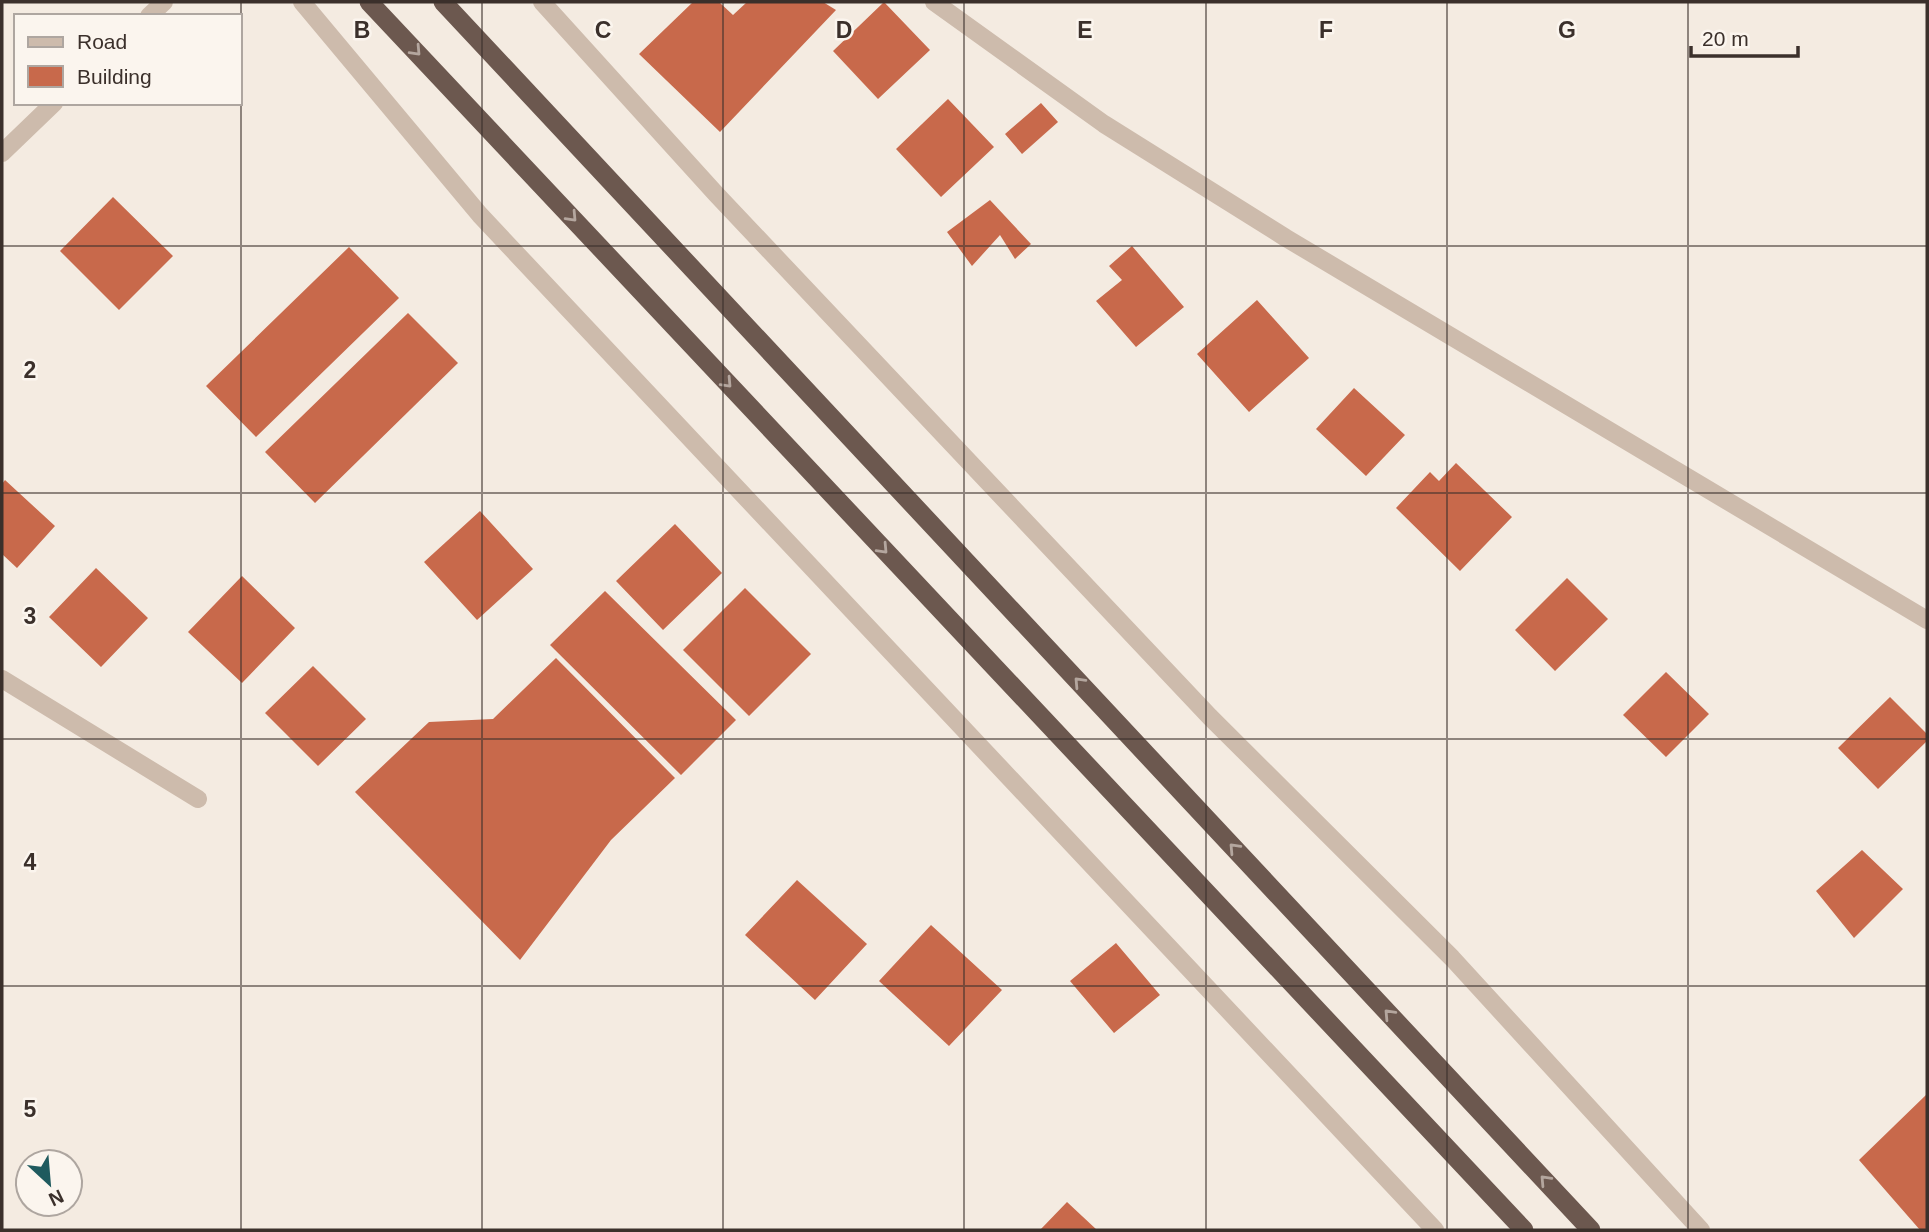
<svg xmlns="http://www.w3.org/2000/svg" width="1929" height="1232" viewBox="0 0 1929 1232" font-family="Arial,sans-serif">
	<rect width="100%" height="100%" fill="#f4ebe1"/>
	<path fill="#c8694b" d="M693,2h26l14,13 14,-13h76l13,8 -116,122 -81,-78z
		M884,2l46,48 -52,49 -45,-48z
		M948,99l46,48 -53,50 -45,-48z
		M1041,103l17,19 -36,32 -17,-20z
		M113,197l60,59 -54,54 -59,-59z
		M990,200l41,44 -16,15 -15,-24 -28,31 -25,-34z
		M1132,246l52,61 -48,40 -40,-46 26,-21 -13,-14z
		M349,247l50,51 -143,139 -50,-51z
		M1257,300l52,58 -60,54 -52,-58z
		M408,313l50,50 -143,140 -50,-51z
		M1354,388l51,47 -39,41 -50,-47z
		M1456,463l56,54 -52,54 -64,-63 34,-36 9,9z
		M5,480l50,46 -38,42 -15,-14v-70z
		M480,511l53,58 -56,51 -53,-58z
		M675,524l47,49 -59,57 -47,-49z
		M96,568l52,50 -47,49 -52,-50z
		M242,576l53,52 -53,55 -54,-51z
		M1567,578l41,41 -53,52 -40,-41z
		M745,588l66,66 -62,62 -66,-66z
		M605,591l131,129 -55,55 -131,-130z
		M556,658l119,120 -64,62 -91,120 -165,-168 74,-70 64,-3z
		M313,666l53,53 -48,47 -53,-53z
		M1666,672l43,42 -43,43 -43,-42z
		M1890,697l37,37v7l-49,48 -40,-41z
		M1862,850l41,39 -49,49 -38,-47z
		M797,880l70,64 -52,56 -70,-65z
		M931,925l71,65 -53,56 -70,-65z
		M1116,943l44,52 -46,38 -44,-52z
		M1927,1094v136h-7l-61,-70z
		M1067,1202l30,28h-57z"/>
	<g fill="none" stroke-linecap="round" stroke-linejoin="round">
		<path stroke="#cdbbac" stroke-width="18" d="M302,2l178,213 955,1015
			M934,2l170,122 182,114 641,382
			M2,679l196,120"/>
		<path stroke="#cdbbac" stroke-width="18" d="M542,2l174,192 494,523 242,241 249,272
			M149,16l15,-14
			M2,153l52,-50"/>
		<path stroke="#6c584f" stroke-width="19" d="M369,2l1155,1228
			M443,2l1148,1228"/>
	</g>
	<defs><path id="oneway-chevron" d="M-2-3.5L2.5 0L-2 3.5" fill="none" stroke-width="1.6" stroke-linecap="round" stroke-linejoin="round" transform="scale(1.75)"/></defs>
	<g stroke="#b4a69e">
		<use href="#oneway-chevron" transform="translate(416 51) rotate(47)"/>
		<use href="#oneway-chevron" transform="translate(572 217) rotate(47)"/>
		<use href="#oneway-chevron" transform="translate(727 383) rotate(47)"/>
		<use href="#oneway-chevron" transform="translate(883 549) rotate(47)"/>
		<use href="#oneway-chevron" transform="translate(1079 682) rotate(-133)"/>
		<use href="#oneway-chevron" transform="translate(1234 848) rotate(-133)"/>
		<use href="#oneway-chevron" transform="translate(1389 1014) rotate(-133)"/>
		<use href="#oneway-chevron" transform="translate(1545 1180) rotate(-133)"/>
	</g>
	<path fill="none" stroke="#3b302b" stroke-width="2" stroke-opacity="0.55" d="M241,2v1228M482,2v1228M723,2v1228M964,2v1228M1206,2v1228M1447,2v1228M1688,2v1228M2,246h1925M2,493h1925M2,739h1925M2,986h1925"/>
	<g font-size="23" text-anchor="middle" font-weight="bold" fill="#3b302b" stroke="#fbf5ee" stroke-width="5" stroke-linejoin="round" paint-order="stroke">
		<text x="362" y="38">B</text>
		<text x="603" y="38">C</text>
		<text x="844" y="38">D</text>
		<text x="1085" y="38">E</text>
		<text x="1326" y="38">F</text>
		<text x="1567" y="38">G</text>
		<text x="30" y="378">2</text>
		<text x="30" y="624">3</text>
		<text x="30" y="870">4</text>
		<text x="30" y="1117">5</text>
	</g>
	<rect width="1929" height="1232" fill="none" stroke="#3b302b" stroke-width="7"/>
	<rect x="14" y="14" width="228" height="91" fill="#fbf5ee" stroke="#aea6a0" stroke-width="2"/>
	<rect x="28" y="37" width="35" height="10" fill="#cdbbac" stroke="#aea6a0" stroke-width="2"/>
	<text x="77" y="49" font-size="21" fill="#3b302b">Road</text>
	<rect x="28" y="66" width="35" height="21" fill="#c8694b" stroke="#aea6a0" stroke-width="2"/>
	<text x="77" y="84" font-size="21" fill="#3b302b">Building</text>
	<g transform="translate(49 1183) rotate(154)"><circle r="33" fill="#fbf5ee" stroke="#aea6a0" stroke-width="2"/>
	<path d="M0-5L12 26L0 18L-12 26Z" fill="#1f5a5e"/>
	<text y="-10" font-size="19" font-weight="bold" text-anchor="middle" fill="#3b302b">N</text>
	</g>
	<path d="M1691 46v10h107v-10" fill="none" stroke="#3b302b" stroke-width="3.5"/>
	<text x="1702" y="46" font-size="21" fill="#3b302b" stroke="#fbf5ee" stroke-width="5" paint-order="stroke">20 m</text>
</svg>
